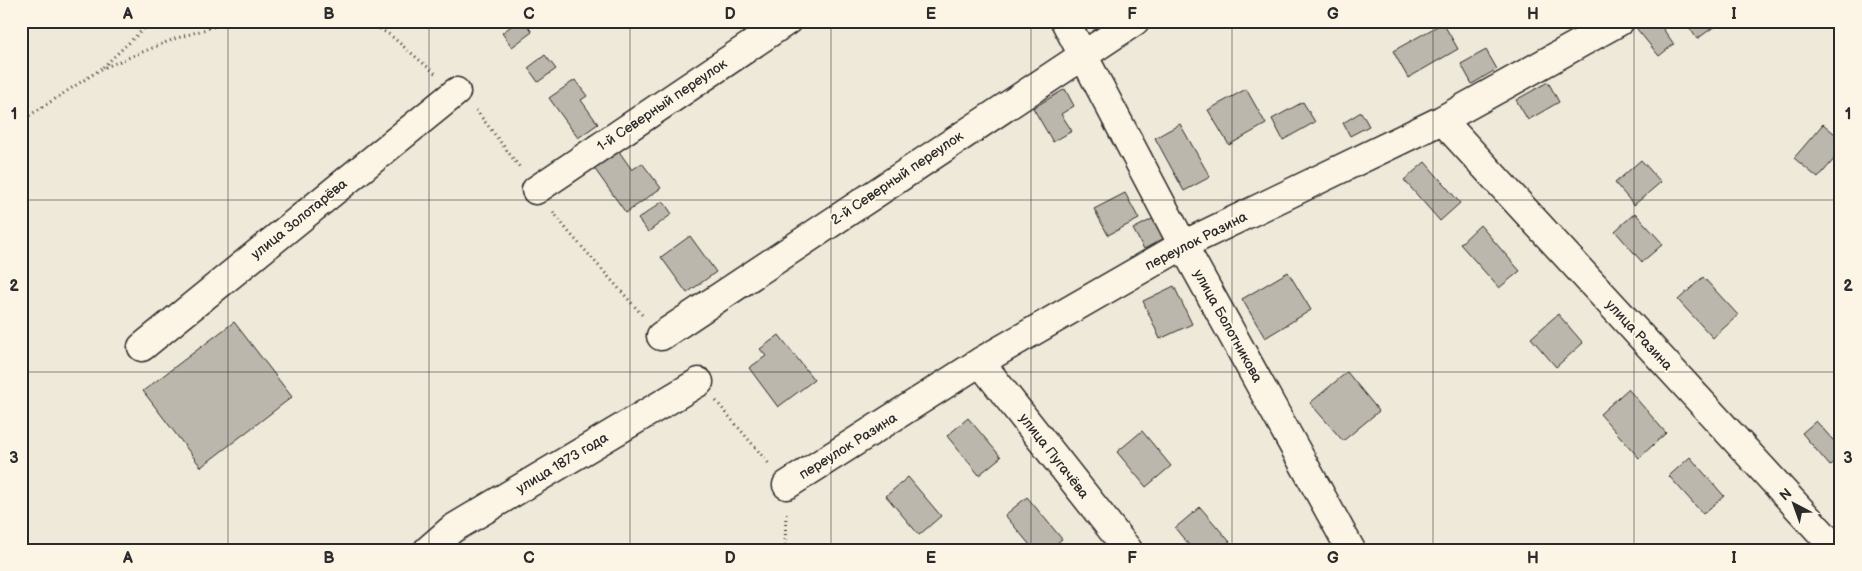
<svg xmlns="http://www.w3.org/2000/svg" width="1862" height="571" viewBox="0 0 1862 571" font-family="'Balsamiq Sans',sans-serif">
	<rect width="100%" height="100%" fill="#efe9da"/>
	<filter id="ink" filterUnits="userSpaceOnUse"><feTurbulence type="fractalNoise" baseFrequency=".02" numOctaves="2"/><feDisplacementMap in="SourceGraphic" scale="10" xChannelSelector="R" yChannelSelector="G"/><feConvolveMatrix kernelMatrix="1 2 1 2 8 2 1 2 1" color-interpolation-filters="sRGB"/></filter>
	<g filter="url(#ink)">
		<path fill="#bcb7ac" stroke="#2b2b2b" d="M518,21h6l8,11 -20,15 -10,-14z
			M1646,21h11l17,23 -15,12 -22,-27z
			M1685,21h37l-25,18z
			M1443,23l15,26 -50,29 -15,-27z
			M1486,50l11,19 -25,15 -11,-20z
			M545,55l11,14 -18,13 -10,-14z
			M575,80l12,16 -6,4 17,24 -20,14 -29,-40z
			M1548,82l11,20 -31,18 -12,-20z
			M1065,89l9,17 -13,8 11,17 -19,11 -20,-34z
			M1246,89l20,35 -37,21 -21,-35z
			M1303,102l12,20 -32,18 -11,-21z
			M1361,112l8,14 -19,10 -7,-13z
			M1180,124l30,53 -26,14 -29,-53z
			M1823,124l18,15v12l-23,27 -24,-20z
			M618,150l14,20 10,-7 19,25 -35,25 -32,-45z
			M1641,160l20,22 -27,23 -19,-22z
			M1425,162l35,41 -20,18 -36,-41z
			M1125,193l14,26 -31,16 -14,-26z
			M663,201l9,13 -24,18 -10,-13z
			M1635,213l28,31 -21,18 -27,-31z
			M1158,216l10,20 -24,13 -11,-20z
			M1480,225l40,46 -21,17 -39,-44z
			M690,236l26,36 -29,21 -26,-36z
			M1288,272l23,38 -46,28 -23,-39z
			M1703,277l35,38 -25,23 -35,-38z
			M1174,286l18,38 -32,15 -17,-38z
			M1558,314l25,29 -27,24 -25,-29z
			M234,322l58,75 -91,70 -58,-76z
			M779,335l35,45 -36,27 -29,-39 17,-12 -6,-7z
			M1347,372l32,39 -36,30 -33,-38z
			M1628,389l38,44 -27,25 -39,-44z
			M968,418l33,39 -22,18 -32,-39z
			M1816,421l25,28v7l-11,10 -28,-33z
			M1142,431l29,35 -25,21 -29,-35z
			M1690,457l34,39 -21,18 -34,-38z
			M908,477l33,39 -22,19 -33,-39z
			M1027,497l35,42 -13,11h-15l-29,-35z
			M1200,507l30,35 -9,8h-28l-18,-22z"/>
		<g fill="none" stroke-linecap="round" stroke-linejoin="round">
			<g stroke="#2b2b2b" stroke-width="31">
				<path id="minor" d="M1065,21l118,224 168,305
					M1442,120l395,430
					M536,190l251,-169
					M661,336l474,-315
					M142,347l314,-255
					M980,362l148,188
					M787,485l193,-123 203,-117 259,-125 178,-99
					M428,550l24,-21 247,-147"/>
			</g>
			<path stroke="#2b2b2b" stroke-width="3" stroke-dasharray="1 4" stroke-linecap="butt" d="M367,21l23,14 46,39
				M103,67l49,-46
				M476,110l45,59
				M21,121l80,-52 73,-30 58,-18
				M553,212l14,18 77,87
				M716,401l54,64
				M785,550l1,-40"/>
			<use href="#minor" stroke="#fcf5e5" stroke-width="28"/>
		</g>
	</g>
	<path fill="none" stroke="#2b2b2b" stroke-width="1" stroke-opacity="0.55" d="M228,21v529M429,21v529M630,21v529M831,21v529M1031,21v529M1232,21v529M1433,21v529M1634,21v529M21,200h1820M21,372h1820"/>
	<g text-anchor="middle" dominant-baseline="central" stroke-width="4" stroke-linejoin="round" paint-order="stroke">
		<g font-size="14" fill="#2b2b2b" stroke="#fcf5e5">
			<text transform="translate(662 105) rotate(-34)">1-й Северный переулок</text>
			<text transform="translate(897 178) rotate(-34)">2-й Северный переулок</text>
			<text transform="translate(299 219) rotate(-39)">улица Золотарёва</text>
			<text transform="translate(1196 241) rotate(-27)">переулок Разина</text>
			<text transform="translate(1228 326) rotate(61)">улица Болотникова</text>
			<text transform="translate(1639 335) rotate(47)">улица Разина</text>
			<text transform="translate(848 446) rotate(-32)">переулок Разина</text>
			<text transform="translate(1054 456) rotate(52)">улица Пугачёва</text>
			<text transform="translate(562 463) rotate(-31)">улица 1873 года</text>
		</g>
	</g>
	<rect width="1862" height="571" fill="none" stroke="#fcf5e5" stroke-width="55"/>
	<g transform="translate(1794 504) rotate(319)" stroke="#fcf5e5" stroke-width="4" paint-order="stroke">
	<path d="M0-4L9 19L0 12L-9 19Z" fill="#2b2b2b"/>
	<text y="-8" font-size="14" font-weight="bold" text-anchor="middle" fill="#2b2b2b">N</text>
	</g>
	<rect x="28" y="28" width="1806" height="516" fill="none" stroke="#2b2b2b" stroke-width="2"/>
	<g font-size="16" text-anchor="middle" font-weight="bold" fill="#2b2b2b">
		<text x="128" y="19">A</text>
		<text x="329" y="19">B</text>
		<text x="529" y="19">C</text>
		<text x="730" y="19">D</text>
		<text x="931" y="19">E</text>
		<text x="1132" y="19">F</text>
		<text x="1333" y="19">G</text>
		<text x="1533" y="19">H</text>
		<text x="1734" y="19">I</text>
		<text x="14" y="119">1</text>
		<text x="1848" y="119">1</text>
		<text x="14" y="291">2</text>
		<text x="1848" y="291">2</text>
		<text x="14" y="463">3</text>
		<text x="1848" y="463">3</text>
		<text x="128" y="563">A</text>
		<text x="329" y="563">B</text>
		<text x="529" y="563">C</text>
		<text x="730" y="563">D</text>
		<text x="931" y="563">E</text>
		<text x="1132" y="563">F</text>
		<text x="1333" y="563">G</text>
		<text x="1533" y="563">H</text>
		<text x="1734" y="563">I</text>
	</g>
</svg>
